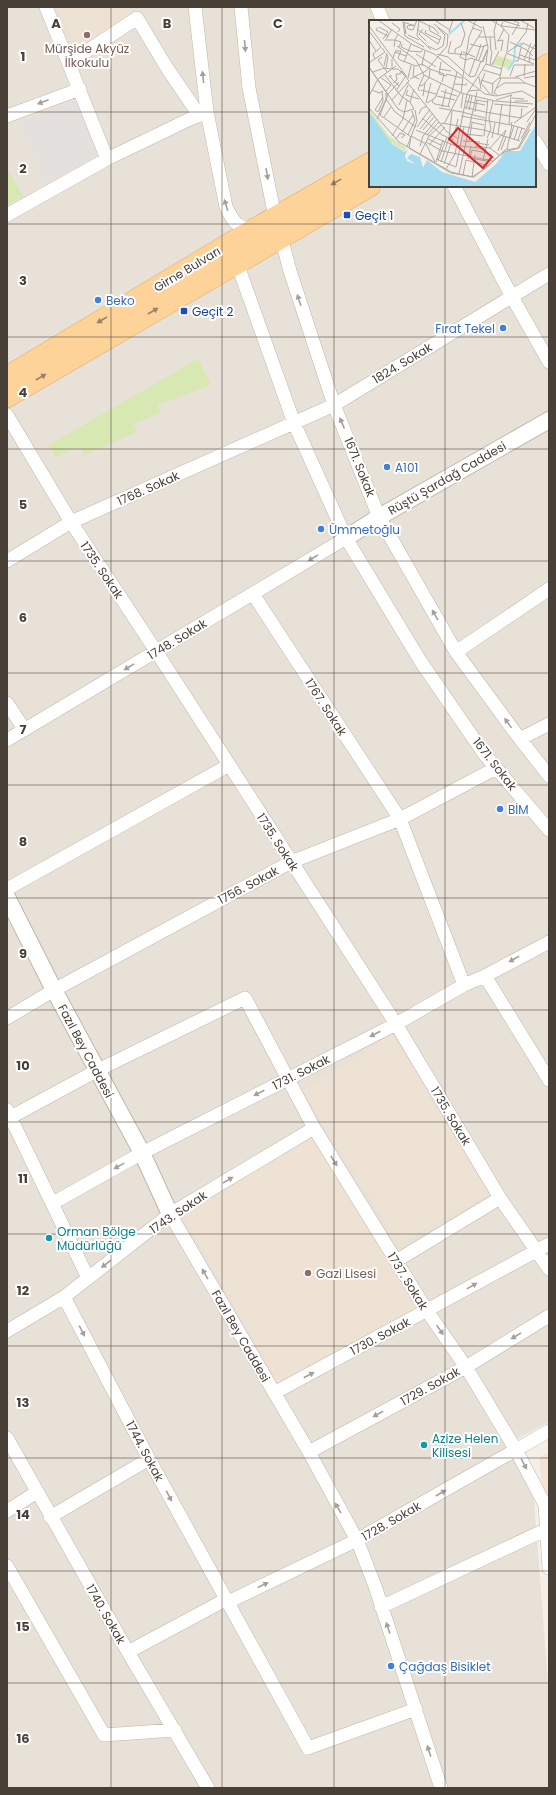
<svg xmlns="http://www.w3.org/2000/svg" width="556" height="1795" viewBox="0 0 556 1795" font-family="Poppins,sans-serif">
	<rect width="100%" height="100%" fill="#f4efe9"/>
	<path fill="#e8e1d7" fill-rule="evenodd" d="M7,7h542v1415l-42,22 27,55 15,198v91h-542zM370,21h165v165h-165z"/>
	<path fill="#f6e3d5" d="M549,1452v103l-10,-97z"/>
	<path fill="#ede2d3" d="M58,7h68l7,11 -56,33z
		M392,1034l97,160 -90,51 -96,-154z
		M313,1134l108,173 -142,80 -95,-171z"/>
	<path fill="#d7e8b2" d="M7,169l16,27 -16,9z
		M198,359l13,26 -53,20 2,8 -26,11 3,8 -52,23 -5,-9 -24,11 -7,-12z"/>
	<path fill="#e3e0dd" d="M77,99l20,56 -52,28 -26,-60z"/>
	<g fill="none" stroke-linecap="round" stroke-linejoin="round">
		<g stroke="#c0b6ab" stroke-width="14">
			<path id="minor" d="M46,7l61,152
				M195,7l12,105 19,95c7,14 10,20 26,23
				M241,7l8,81 26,129
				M377,7l6,14
				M69,63l68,-45 30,50 32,47
				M7,116l73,-27
				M535,141l14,23
				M454,186l58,111 37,65
				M7,215l100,-56 83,-40 17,-7
				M281,237l9,34 44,134 45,112 77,135 64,87 29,37
				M237,263l57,160 52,115 75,124 64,93 64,75
				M7,415l64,107 85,129 240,373 104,174 49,71
				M7,561l64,-39 263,-117 215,-131
				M253,594l147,225 64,166
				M456,652l93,-63
				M7,703l17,26
				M520,739l29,-15
				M7,740l339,-202
				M7,889l222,-124
				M485,976l64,104
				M7,1018l47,-28 237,-128 109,-43 96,-51
				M7,1110l81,168
				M11,1117l85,-46 149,-73 69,130 113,183 39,56 50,83 29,55 4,63
				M53,1203l89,-50 254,-129 68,-39 21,-9 64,-34
				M170,1214l139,238 48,88 18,46 66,202
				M396,1261l104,-63
				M64,1297l85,162 159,289 108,-39
				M7,1331l57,-34 106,-83 144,-86
				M274,1393l275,-149
				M7,1438l121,214 80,136
				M309,1452l157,-85 83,-51
				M7,1511l30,-19
				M50,1517l99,-58
				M7,1566l97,169 71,-5
				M228,1602l129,-62 192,-109
				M381,1607l166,-78
				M128,1652l97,-52"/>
		</g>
		<g stroke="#c0b6ab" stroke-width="18">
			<path id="tertiary" d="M346,538l33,-21 170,-97
				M7,897l47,93 88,163 28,61"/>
		</g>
		<g stroke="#e3ae68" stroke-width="22">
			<path id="primary" d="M535,73l14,-9
				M535,91l14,-8
				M7,377l237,-142 126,-72
				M7,397l363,-211"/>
		</g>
		<use href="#minor" stroke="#fff" stroke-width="13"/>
		<use href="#tertiary" stroke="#fff" stroke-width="16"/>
		<use href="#primary" stroke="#fdd399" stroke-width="21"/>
	</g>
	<defs><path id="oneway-solid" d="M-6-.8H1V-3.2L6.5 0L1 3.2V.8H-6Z"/></defs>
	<g fill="#a49f9b">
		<use href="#oneway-solid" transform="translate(245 46) rotate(85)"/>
		<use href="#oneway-solid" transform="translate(203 77) rotate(-96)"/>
		<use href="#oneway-solid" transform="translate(43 102) rotate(159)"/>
		<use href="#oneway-solid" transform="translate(267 174) rotate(80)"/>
		<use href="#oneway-solid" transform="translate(226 205) rotate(-107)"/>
		<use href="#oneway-solid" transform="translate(299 300) rotate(-108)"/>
		<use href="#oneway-solid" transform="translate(342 423) rotate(-113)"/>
		<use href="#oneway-solid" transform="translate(313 558) rotate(149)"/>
		<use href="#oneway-solid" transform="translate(435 615) rotate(-120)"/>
		<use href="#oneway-solid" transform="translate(129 667) rotate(149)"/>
		<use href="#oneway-solid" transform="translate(508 723) rotate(-126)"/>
		<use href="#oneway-solid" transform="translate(514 959) rotate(151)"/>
		<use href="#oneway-solid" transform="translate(375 1034) rotate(153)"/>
		<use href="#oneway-solid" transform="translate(259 1093) rotate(153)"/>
		<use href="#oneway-solid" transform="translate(334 1161) rotate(58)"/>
		<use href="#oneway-solid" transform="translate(119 1166) rotate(151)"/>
		<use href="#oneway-solid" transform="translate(228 1180) rotate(-31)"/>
		<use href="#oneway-solid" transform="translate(106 1264) rotate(142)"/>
		<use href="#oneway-solid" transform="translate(205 1274) rotate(-120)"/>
		<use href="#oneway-solid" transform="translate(472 1286) rotate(-29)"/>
		<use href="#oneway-solid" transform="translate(440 1330) rotate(55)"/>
		<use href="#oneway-solid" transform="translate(82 1331) rotate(62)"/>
		<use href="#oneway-solid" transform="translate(516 1336) rotate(149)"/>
		<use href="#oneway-solid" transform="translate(309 1375) rotate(-28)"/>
		<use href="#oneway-solid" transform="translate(378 1414) rotate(151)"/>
		<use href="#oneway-solid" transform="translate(524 1464) rotate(62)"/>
		<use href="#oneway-solid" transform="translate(441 1493) rotate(-30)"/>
		<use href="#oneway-solid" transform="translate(169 1496) rotate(62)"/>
		<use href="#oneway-solid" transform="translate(338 1508) rotate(-120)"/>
		<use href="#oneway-solid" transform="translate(263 1585) rotate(-26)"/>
		<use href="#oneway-solid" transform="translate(388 1628) rotate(-109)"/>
		<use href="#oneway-solid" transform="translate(429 1751) rotate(-108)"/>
	</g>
	<g fill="#998263">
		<use href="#oneway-solid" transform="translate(336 182) rotate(151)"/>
		<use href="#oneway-solid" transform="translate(153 311) rotate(-30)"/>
		<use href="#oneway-solid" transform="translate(102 320) rotate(149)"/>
		<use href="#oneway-solid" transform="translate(41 377) rotate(-30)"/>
	</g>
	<path fill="none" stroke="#483f37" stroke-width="1" stroke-opacity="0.55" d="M111,7v1781M222,7v1781M334,7v1781M445,7v14M7,112h363M535,112h14M445,186v1602M7,224h542M7,337h542M7,449h542M7,561h542M7,673h542M7,785h542M7,898h542M7,1010h542M7,1122h542M7,1234h542M7,1346h542M7,1458h542M7,1571h542M7,1683h542"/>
	<g fill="#8d6e63" stroke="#fff" stroke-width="1.5">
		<circle cx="87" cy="35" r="4"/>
		<circle cx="308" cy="1273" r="4"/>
	</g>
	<g fill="#1a4fb4" stroke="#fff" stroke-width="1.5">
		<rect x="343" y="211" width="8" height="8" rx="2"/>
		<rect x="180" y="307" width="8" height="8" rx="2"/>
	</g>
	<g fill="#3f7fe0" stroke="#fff" stroke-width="1.5">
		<circle cx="98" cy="300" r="4"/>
		<circle cx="503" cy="328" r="4"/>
		<circle cx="387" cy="467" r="4"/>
		<circle cx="321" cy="529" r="4"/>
		<circle cx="500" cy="809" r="4"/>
		<circle cx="391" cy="1666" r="4"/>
	</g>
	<g fill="#0f9aa8" stroke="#fff" stroke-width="1.5">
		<circle cx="49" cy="1238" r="4"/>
		<circle cx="424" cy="1445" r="4"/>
	</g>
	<g text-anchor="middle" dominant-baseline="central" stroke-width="4" stroke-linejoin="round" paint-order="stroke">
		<g font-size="12" fill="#785e54" stroke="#fff">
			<text x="87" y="48">Mürşide Akyüz<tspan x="87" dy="14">İlkokulu</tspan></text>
			<text x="316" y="1273" text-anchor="start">Gazi Lisesi</text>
		</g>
		<g font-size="12" fill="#164399" stroke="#fff" text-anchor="start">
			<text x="355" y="215">Geçit 1</text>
			<text x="192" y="311">Geçit 2</text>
		</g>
		<g font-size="12" fill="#483f37" stroke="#fff">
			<text transform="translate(187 269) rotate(-31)">Girne Bulvarı</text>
			<text transform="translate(402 363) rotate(-31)">1824. Sokak</text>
			<text transform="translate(360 467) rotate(68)">1671. Sokak</text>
			<text transform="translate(447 478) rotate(-30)">Rüştü Şardağ Caddesi</text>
			<text transform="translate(148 488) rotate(-24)">1768. Sokak</text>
			<text transform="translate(102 570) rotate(56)">1735. Sokak</text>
			<text transform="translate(177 639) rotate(-31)">1748. Sokak</text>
			<text transform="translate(326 707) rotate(57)">1767. Sokak</text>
			<text transform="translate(495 764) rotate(52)">1671. Sokak</text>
			<text transform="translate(278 842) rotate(57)">1735. Sokak</text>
			<text transform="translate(248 885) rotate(-28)">1756. Sokak</text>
			<text transform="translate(86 1051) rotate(62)">Fazıl Bey Caddesi</text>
			<text transform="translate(301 1072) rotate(-27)">1731. Sokak</text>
			<text transform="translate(451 1116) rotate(59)">1735. Sokak</text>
			<text transform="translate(178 1212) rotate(-34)">1743. Sokak</text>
			<text transform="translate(408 1281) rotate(58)">1737. Sokak</text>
			<text transform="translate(241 1336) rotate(60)">Fazıl Bey Caddesi</text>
			<text transform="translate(380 1336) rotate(-28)">1730. Sokak</text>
			<text transform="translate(430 1386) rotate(-29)">1729. Sokak</text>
			<text transform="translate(145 1451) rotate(62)">1744. Sokak</text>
			<text transform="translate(391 1521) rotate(-30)">1728. Sokak</text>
			<text transform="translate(106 1614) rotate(60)">1740. Sokak</text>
		</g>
		<g font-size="12" fill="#366cbe" stroke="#fff" text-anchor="start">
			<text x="106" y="300">Beko</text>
			<text x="495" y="328" text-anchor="end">Fırat Tekel</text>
			<text x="395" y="467">A101</text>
			<text x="329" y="529">Ümmetoğlu</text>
			<text x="508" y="809">BİM</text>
			<text x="399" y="1666">Çağdaş Bisiklet</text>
		</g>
		<g font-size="12" fill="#0d838f" stroke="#fff" text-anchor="start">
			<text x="57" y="1231">Orman Bölge<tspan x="57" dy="14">Müdürlüğü</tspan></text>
			<text x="432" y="1438">Azize Helen<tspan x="432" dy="14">Kilisesi</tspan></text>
		</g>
	</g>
	<g transform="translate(369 20)">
		<rect width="167" height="167" fill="#f4efe9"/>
		<path d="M129,36l8,2 8,3 -6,7 -17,-4zM0,89l19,26 18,13 -1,3 -15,-9 -17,-22z" fill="#d7e8b2"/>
		<path d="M0,92l23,32 13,8 3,-3 -3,7 2,5 8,3 -8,-6 4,-4 9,3 3,11 4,-8 15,12 33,10 21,-18 10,-13h14l15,-25 1,61h-167z" fill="#a6dcf0"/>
		<path fill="none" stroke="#a6dcf0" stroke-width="2" d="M80,14l16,-14M139,50l6,-9 1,-14 7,-4M136,132l11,35M136,133l31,31M136,134l3,33M54,148l5,8 34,11M54,150v10l9,7M55,151l4,7 26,9M54,153l2,5 11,9M55,167l5,-12 -4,-10M124,167l11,-33M127,167l8,-35"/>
		<path fill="none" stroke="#afa9a2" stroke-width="1" d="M9,0l35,25 21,9 51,40 11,2 26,-5 14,8M48,0l17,8 5,6M50,0l-2,16 14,14M98,0l15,8M122,0l10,6 35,4M132,0l19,6M143,0l7,3 -7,12M151,0l14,8M67,1l14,9M34,2l2,14 19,11M34,2l12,4M35,2l2,12M134,2l-2,4 8,9 -2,16M23,3l8,6 -2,3M45,5l-7,1 1,3 5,1 4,-10M0,6l38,51M9,7l-2,3 12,6M10,7l9,5 -5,7M48,9l21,15 3,-7 -11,-6 -1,-5M54,9l-4,5 7,7M57,10l-1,3 15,7M0,11l12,16M80,12l4,-12M39,15l11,5M110,17h15M121,17l1,14M0,20l7,11M18,20h8l3,-6M16,21l7,-12M82,21l-3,12 19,2 15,-24 -10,-3M128,21l6,-1 -2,11M129,21l6,-12M141,22l17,8 6,6M33,24l-1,3 9,4 11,1 2,-3M101,24l11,3 6,-2M28,26l19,14 8,15 37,18 34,8 38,3M59,26l8,4 7,-4 2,-11 -7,-7M25,27l1,-7 6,2 -2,5M151,27l3,-4 12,6M127,30l-2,-19 3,-11M26,31h6l-3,7 2,2 16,6 6,-2 3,-13M93,31l-2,6 6,3M94,32l12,5M86,33v-4l6,-3 4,-12 -4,-11M137,33l9,-6 11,-15 2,-9M137,33l28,11M47,34l20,13M68,34l11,3 22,20 5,-1 6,-15M151,35l15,5M13,37l-4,3 9,12M24,38l2,-6 11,4M6,39l-2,-5 8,-7M23,39v10h6l8,8M97,40l5,-2 11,4M107,40l5,-16M110,40l5,-14M155,40l7,-17M146,41h3l3,-13M35,42l7,-18M72,42l-2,12 8,2M113,42l5,-12 -4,12M0,43l16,-11 -3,-4M160,43l1,-10 6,-10M117,44l16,5M121,45l2,-14M123,45l7,-14M15,46l3,-13M45,46l-1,10 6,3M0,47l29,42 6,3 10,-3M0,47l19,28 -8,20 31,22 -2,11 42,25 23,4 30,-25 15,-4 11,-19M133,47l4,-13M17,48l2,-11 -2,-3M61,49l14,5 -2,8M70,49l12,2M114,50l17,5M4,52l11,-4 7,1M116,53l-4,10 9,11M15,54l17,22 9,6M77,54l16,4M23,56h-3l10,10M94,56l6,-39 7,-17M100,56l6,-17M141,56l4,-11h20M155,56l1,-12M11,57l11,8 -5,6M110,57l2,12M146,57l21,-6M39,58l3,-13M130,58h20l6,5M155,58l12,-2M9,59l18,-13M41,59l16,-8 21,-25 1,-11 -14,-11M112,60l12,4M38,62l40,50 10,6M24,63l4,-3 -1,-6h5M85,64l12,1 1,-2M50,65l3,1 7,-8 1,-9 -8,-5 1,2M128,68l7,-5h21l11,4M3,70l7,3 4,-2M39,70l-2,5 13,4M52,70l15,4M27,71l9,-14M51,71l-2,-2 6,-14M72,71l16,5M99,71l12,-1M92,73l2,-16M19,74l11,-12M123,75l1,-12 7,-6 2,-10M128,75l-3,-2 7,-15M0,76l9,-17M54,76l2,-13M68,76l18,4M143,78l12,1M17,79l9,13 21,15M23,80l17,-19 -8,-10 -1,2M64,80l-1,2 3,2 15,3M107,80l12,2M127,80l16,-5M96,81l20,4M146,81h13M57,83l5,-20M58,83l8,-5 6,-15M125,84l34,3M30,85l9,-20M73,87l4,-18M79,87l9,-35M95,87l21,5M0,88l30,34 52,30 21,5 14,-9 19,-18 13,-2 18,-34M70,88l23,4M92,88l2,-14M45,89l-4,-7 4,-13M97,89l4,-14M6,90l3,2 5,-11 -1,-10M6,90l8,-13M100,90l3,-14M93,92l23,6M106,92l2,-12M116,92l36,6 1,-10M50,94l2,-5 6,-3M92,96l50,9M15,97l7,-10M53,98l20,17 12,5M8,99l9,-20v-6M102,102l13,3M143,102l-1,3 14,4M158,102l9,-13M72,103l43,7 36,11M145,103l22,-16M75,104l16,-31M140,105l2,-30M48,107l13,-18M51,109l13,-16M47,110l37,15 33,4M54,110l12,-14M33,112l11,-17M86,112l3,-13M96,114l18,2M39,115l7,-15 -3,-9M58,115l12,-13M129,115l4,-31M23,116l11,-17 4,-19M42,116l15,8 9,18M115,116l4,-37M118,118l4,-9 -2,-11 4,-17M123,118l3,-15M141,118l4,-12M27,119l4,-6 5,2 -4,3M59,119l13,6M152,119l9,-17M145,120l4,-13M149,120l4,-12M94,121l17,1M100,121l3,-18M57,122l16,9 51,10M108,123l12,2M60,125l16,-18M51,126l3,-10 14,-17M106,126l15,2 9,7M38,127l10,-26 -2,-11M121,128l16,-18M138,129l5,-24M132,130l5,-13M129,131l8,-21M51,134l9,-18 12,-11M101,137l2,-7 15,3 8,6M67,139l20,8M99,139l3,-13M106,139l12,2 1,-2M69,140l9,-23M114,141l5,-22M67,142l7,-22M72,142l8,-24 3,-27M75,144l7,-21M87,147l8,-40M77,149l9,-15 12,-60 19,-30 2,-17 -5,-21M90,154l18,-82M94,155l3,-15 23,6M103,157l3,-22"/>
		<path fill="#d62828" fill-opacity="0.15" stroke="#d62828" stroke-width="2" d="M89,108l34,29 -9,11 -34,-29z"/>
		<rect width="167" height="167" fill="none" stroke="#483f37" stroke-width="2"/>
	</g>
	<g font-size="13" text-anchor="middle" font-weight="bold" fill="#483f37" stroke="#fff" stroke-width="4" stroke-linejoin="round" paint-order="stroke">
		<text x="56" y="28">A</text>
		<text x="167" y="28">B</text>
		<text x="278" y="28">C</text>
		<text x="23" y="61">1</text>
		<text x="23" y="173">2</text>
		<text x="23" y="285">3</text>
		<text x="23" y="397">4</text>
		<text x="23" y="509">5</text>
		<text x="23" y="622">6</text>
		<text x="23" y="734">7</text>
		<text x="23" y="846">8</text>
		<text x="23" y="958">9</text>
		<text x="23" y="1070">10</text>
		<text x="23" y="1183">11</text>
		<text x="23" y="1295">12</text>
		<text x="23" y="1407">13</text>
		<text x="23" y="1519">14</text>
		<text x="23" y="1631">15</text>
		<text x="23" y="1743">16</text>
	</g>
	<rect width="556" height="1795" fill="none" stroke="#483f37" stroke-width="16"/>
</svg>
